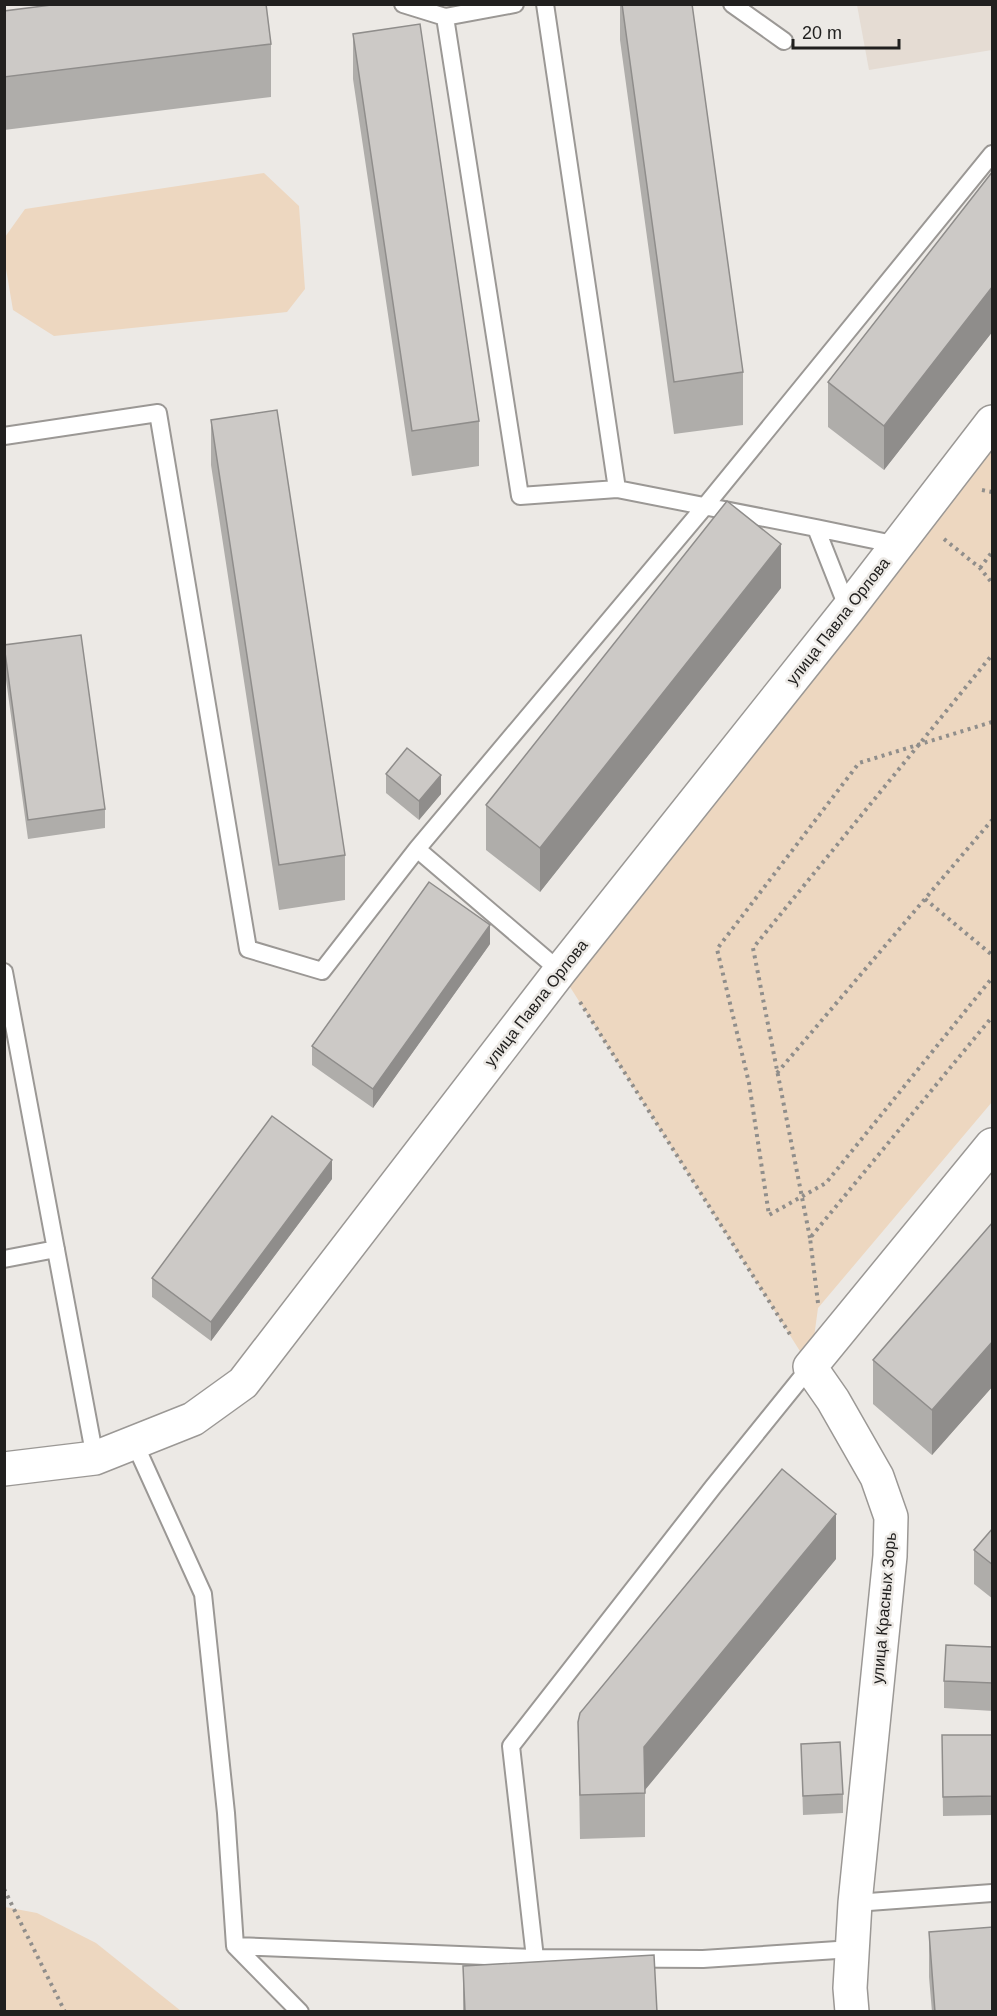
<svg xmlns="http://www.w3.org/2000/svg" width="997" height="2016" viewBox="0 0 997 2016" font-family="Arial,sans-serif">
	<rect width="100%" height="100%" fill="#ece9e5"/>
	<path fill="#e5dcd3" d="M857,5h135v45l-123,20z"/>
	<path fill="#edd7c0" d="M264,173l35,33 6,83 -18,23 -233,24 -41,-26 -8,-47v-26l20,-28z
		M992,418v684l-174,206 -8,59 -250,-396z
		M5,1907l32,6 59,30 85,68h-176z"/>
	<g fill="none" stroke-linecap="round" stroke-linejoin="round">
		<g stroke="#9b9895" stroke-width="20">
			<path id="service" d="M403,4l42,13
				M515,4l-70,13 75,479 97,-7
				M545,4l72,485 199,39
				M732,4l52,37
				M4,436l154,-23 90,536 74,22 95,-122
				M848,609l-32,-81 82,17
				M560,971l-143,-122 289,-344 286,-351
				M4,972l91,486
				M4,1259l52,-10
				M810,1367l-97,120 -202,259 24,212 168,1 149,-10
				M134,1442l69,152 23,219 9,133 300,12
				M855,1903l137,-10
				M235,1946l65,66"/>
		</g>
		<g stroke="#9b9895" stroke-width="36">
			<path id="minor" d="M4,1469l91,-11 98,-39 50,-36 317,-412 288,-362 144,-187
				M852,2012l-2,-24 5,-85 35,-347 1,-39 -14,-40 -44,-77 -23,-33 182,-222"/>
		</g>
		<path stroke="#908e8b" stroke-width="4" stroke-dasharray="3 4.5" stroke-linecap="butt" d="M982,490l10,2
			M944,539l36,29 12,15
			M980,568l12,-16
			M992,722l-133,41 -142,186 32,134 20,132 57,-32 166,-205
			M925,899l67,56
			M580,1002l211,334
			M777,1073l215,-253
			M810,1238l-57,-290 239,-293
			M818,1303l-8,-65 182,-221
			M4,1889l61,123"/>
		<use href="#service" stroke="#fff" stroke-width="16"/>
		<use href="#minor" stroke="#fff" stroke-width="33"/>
	</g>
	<path fill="#afadaa" d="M620,4h72l51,368v53l-69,9 -54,-394z
		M4,11l267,33v53l-267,33z
		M353,34l126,387v45l-67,10 -59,-397z
		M993,171v160l-109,139 -56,-43v-45z
		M211,420l134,435v45l-66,10 -68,-445z
		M781,588l-241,304 -54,-42v-45z
		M4,645l101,164v19l-77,11 -24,-174z
		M386,774l55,20 -22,26 -33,-27z
		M490,944l-117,164 -61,-43v-19z
		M332,1179l-121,162 -59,-44v-19z
		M993,1222v164l-61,69 -59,-51v-44z
		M993,1528v71l-19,-15v-34z
		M836,1559l-191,231v47l-65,2 -2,-117z
		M993,1647v64l-49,-3v-27z
		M942,1735h51v80l-50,1z
		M801,1744l42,50v19l-40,2z
		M929,1932l64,80h-61l-3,-35z
		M463,1966l194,46h-194z"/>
	<path fill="#8f8d8b" d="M993,286v45l-109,139v-44z
		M781,544v44l-241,304v-44z
		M441,775v19l-22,26v-19z
		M490,925v19l-117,164v-19z
		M332,1160v19l-121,162v-19z
		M993,1341v45l-61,69v-45z
		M836,1514v45l-192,232v-44z"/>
	<path fill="#ccc9c6" stroke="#8f8d8b" stroke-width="1.5" d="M59,4h207l5,40 -267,33v-66z
		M622,4h70l51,368 -69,10z
		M420,24l59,397 -67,10 -59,-397z
		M993,171v115l-109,140 -56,-44z
		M277,410l68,445 -66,10 -68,-445z
		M727,501l54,43 -241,304 -54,-43z
		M81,635l24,174 -77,11 -24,-175z
		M407,748l34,27 -22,26 -33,-27z
		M429,882l61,43 -117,164 -61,-43z
		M272,1116l60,44 -121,162 -59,-44z
		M993,1222v119l-61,69 -59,-50z
		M782,1469l54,45 -192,233 1,46 -65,2 -2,-73 2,-9z
		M993,1528v37l-19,-15z
		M946,1645l47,2v36l-49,-2z
		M942,1735h51v61l-50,1z
		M840,1742l3,52 -40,2 -2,-52z
		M993,1927v85h-58l-6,-80z
		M654,1955l3,57h-192l-2,-46z"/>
	<g text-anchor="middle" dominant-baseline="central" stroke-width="5" stroke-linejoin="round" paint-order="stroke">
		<g font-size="16" fill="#21201f" stroke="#ece9e5">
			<text transform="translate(838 621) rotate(-52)">улица Павла Орлова</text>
			<text transform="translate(536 1003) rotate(-52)">улица Павла Орлова</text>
			<text transform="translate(884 1608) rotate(-85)">улица Красных Зорь</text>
		</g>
	</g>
	<rect width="997" height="2016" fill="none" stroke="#21201f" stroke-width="12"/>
	<path d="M793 39v9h106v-9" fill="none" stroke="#21201f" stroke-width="3"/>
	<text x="802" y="39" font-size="18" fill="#21201f" stroke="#ece9e5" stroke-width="4.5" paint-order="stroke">20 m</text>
</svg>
